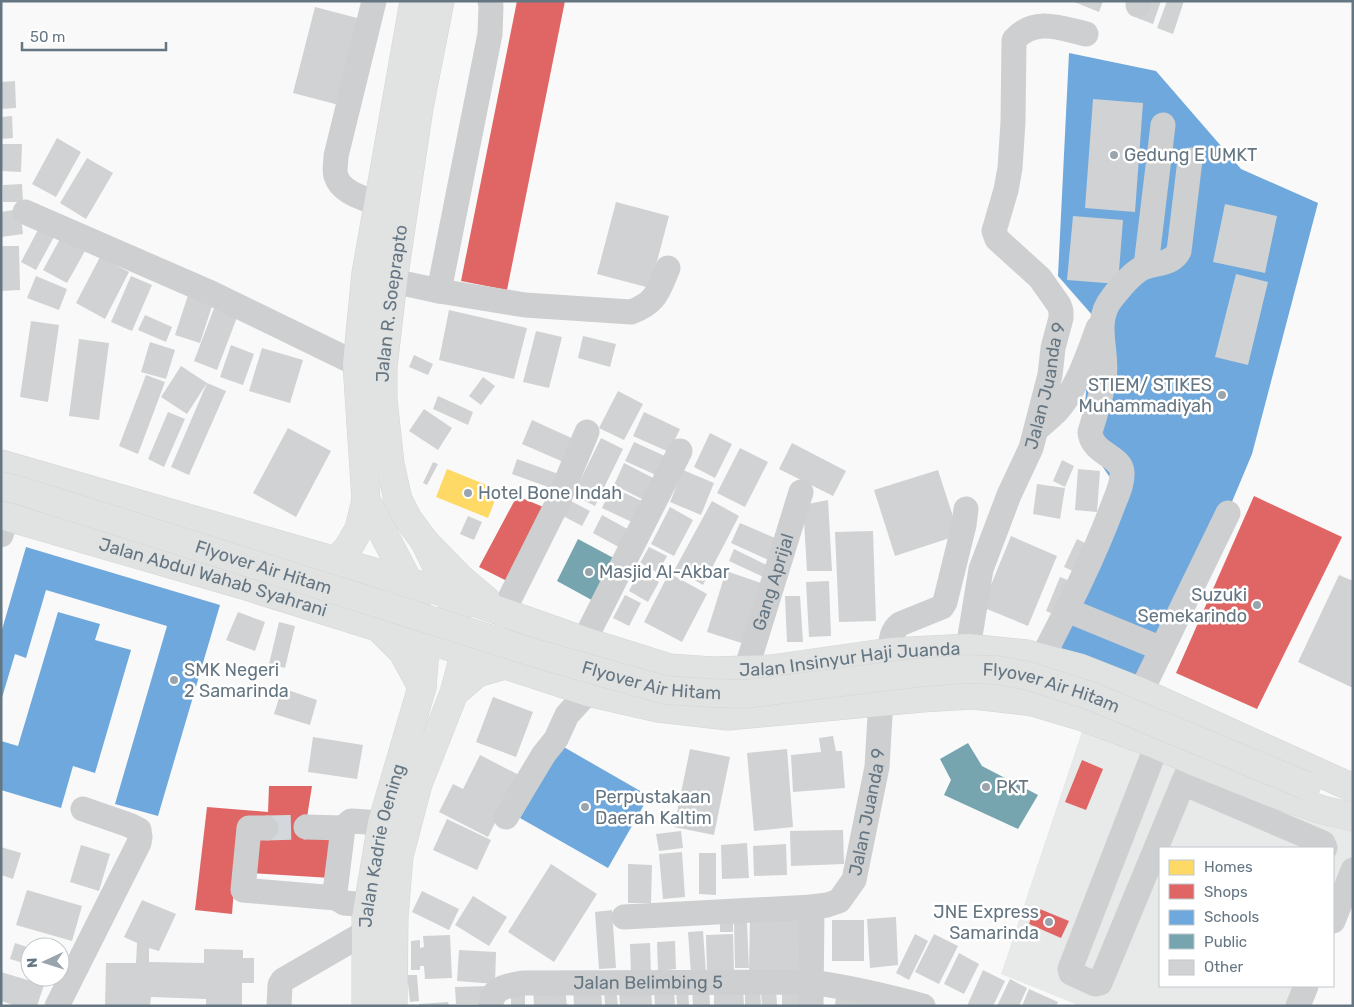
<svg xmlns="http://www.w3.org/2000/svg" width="1354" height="1007" viewBox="0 0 1354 1007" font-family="Rubik,sans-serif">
	<rect width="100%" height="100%" fill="#f9f9f9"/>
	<path fill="#e8e9e9" d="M1083,728l270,103v25l-20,50v-58h-173v138h140l-8,20h-212l-79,-32z"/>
	<path fill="#ffd966" d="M447,469l52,21 -11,28 -52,-21z"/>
	<path fill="#e06666" d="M517,1h48l-58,289 -46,-9z
		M517,496l31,13 -35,75 -34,-17z
		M1254,496l88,41 -85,172 -81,-36z
		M1082,760l21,9 -17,41 -21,-8z
		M269,786h43l-8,50 30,3 -3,39 -79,-5 4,-37 -17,-13 -7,91 -37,-4 12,-103 61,5z
		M1035,907l34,14 -8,17 -32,-14z"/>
	<path fill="#6fa8dc" d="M1069,53l87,18 85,98 77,34 -66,251 -96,229 -95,-34 52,-167 -31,-46 11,-120 -35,-40z
		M26,547l194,58 -62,211 -43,-12 52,-178 -121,-36 -20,68 -11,-4 -14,47v-68z
		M58,612l42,12 -5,16 36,10 -36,123 -22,-7 -12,42 -60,-18v-49l17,5z
		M562,746l87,50 -41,72 -88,-50z"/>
	<path fill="#76a5af" d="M578,539l43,23 -22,42 -42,-23z
		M968,743l14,23 56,29 -20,34 -74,-34 7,-15 -11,-21z"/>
	<path fill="#d0d2d3" d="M1072,1h31l-4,11z
		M1142,1h19l-8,23 -16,-6z
		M1167,1h17l-11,33 -16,-6z
		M315,7l46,12 -22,86 -46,-12z
		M15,81l1,27 -15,1v-27z
		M1093,99l50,4 -8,109 -50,-4z
		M12,116l1,22 -12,1v-22z
		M57,138l24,14 -25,45 -24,-13z
		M1,144h21l-1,28 -20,-1z
		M87,158l26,15 -27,46 -26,-16z
		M22,184l1,18h-20v-17z
		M616,202l53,14 -19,72 -53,-14z
		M1225,204l52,12 -12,57 -52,-11z
		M20,209l3,25 -22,3v-25z
		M1073,216l50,4 -5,64 -51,-4z
		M40,226l15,9 -19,35 -15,-8z
		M61,237l24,14 -18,32 -24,-13z
		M1,246h18l1,44 -19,1z
		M100,257l29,15 -24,47 -29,-16z
		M1236,274l32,8 -20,83 -33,-8z
		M36,276l31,13 -8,21 -32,-12z
		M131,276l21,9 -20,46 -21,-9z
		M190,289l25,8 -15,46 -25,-8z
		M216,303l23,9 -22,58 -23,-9z
		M449,310l78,18 -13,51 -75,-19z
		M145,315l27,12 -6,15 -28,-12z
		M31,321l28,4 -11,77 -28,-5z
		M536,331l26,6 -13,51 -26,-6z
		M583,336l33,8 -6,23 -32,-9z
		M79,339l30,4 -10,77 -30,-4z
		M150,342l25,8 -9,29 -25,-7z
		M231,345l23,9 -11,31 -23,-8z
		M262,348l41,12 -13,43 -41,-12z
		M414,355l19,9 -5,11 -19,-8z
		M181,366l26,17 -20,31 -26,-17z
		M146,375l19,7 -27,72 -19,-8z
		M483,377l12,9 -14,19 -12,-9z
		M207,383l19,8 -37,84 -18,-8z
		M618,391l25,13 -19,36 -25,-12z
		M438,396l35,16 -5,13 -35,-16z
		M424,409l28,19 -14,22 -29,-19z
		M168,412l17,7 -21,48 -16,-8z
		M644,412l36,17 -11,23 -36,-16z
		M532,420l46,21 -10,23 -46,-20z
		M288,428l43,23 -35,66 -43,-24z
		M710,433l22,11 -17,34 -21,-11z
		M601,438l22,11 -28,57 -22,-11z
		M634,442l33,15 -9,19 -33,-15z
		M792,443l54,28 -13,25 -54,-27z
		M740,448l28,14 -23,45 -28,-14z
		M517,459l47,17 -5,15 -47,-17z
		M1062,460l12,6 -9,21 -12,-6z
		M433,462l5,2 -11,21 -4,-2z
		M624,463l33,17 -11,21 -32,-16z
		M1078,469l22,2 -3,41 -22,-2z
		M683,470l31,13 -13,32 -31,-13z
		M938,470l21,65 -64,21 -21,-66z
		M1037,484l28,4 -5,31 -27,-5z
		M612,487l34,16 -10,21 -34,-16z
		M569,500l21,11 -8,15 -21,-11z
		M828,500l4,71h-25l-4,-66z
		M712,501l27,15 -36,69 -28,-16z
		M670,507l23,13 -19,36 -23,-12z
		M602,515l31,17 -9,18 -31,-17z
		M468,516l14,6 -8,18 -14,-6z
		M740,523l42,18 -9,21 -42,-19z
		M873,531l3,90 -37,1 -4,-90z
		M1011,536l46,20 -29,70 -46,-19z
		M1077,539l12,6 -12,28 -13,-6z
		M649,547l18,9 -9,17 -18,-10z
		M734,549l41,20 -5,11 -41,-19z
		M639,571l20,11 -11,20 -19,-11z
		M726,571l44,15 -19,60 -44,-14z
		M669,573l38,21 -25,48 -38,-20z
		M1339,575l14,6v107l-55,-26z
		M1060,577l15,6 -14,34 -15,-6z
		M829,581l2,55 -22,1 -3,-55z
		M625,595l16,8 -12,23 -16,-8z
		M785,596h15l3,46h-16z
		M238,612l27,10 -10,29 -29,-11z
		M279,622l16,4 -10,42 -16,-4z
		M282,688l35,12 -7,25 -36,-11z
		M493,697l40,15 -17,45 -40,-15z
		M833,736l3,15h6l3,37 -52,4 -2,-37 30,-3 -2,-14z
		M313,737l50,8 -6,34 -49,-7z
		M690,749l40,8 -16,78 -40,-8z
		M787,749l6,78 -39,4 -7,-78z
		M480,755l39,20 -31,62 -49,-25 14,-28 10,5z
		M447,819l44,21 -14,30 -44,-20z
		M843,830l1,34 -53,2 -1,-35z
		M681,831l2,17 -24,3 -3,-17z
		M747,843l2,35 -27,1 -1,-34z
		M786,844l1,31 -33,1 -1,-30z
		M81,845l29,9 -11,37 -29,-9z
		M1,847l20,6 -8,26 -12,-4z
		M682,852l3,45 -22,2 -4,-45z
		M699,853h17v42l-17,-1z
		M551,864l46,30 -43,68 -46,-30z
		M628,864l24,1 -1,38h-23z
		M27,890l55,16 -10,35 -56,-16z
		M422,891l37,18 -10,21 -37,-18z
		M473,896l34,21 -18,29 -34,-21z
		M142,900l34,14 -17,37 -10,-3v14l55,1v-14l39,1v8h11v25h-12v23h-36v-7l-55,-2 -1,9h-45l1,-43h30l1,-20 -13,-6z
		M612,910l4,58 -17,1 -4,-57z
		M750,912l60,1 -1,63 -60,-1z
		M720,915h13v17h-13z
		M896,917l2,48 -28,3 -3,-49z
		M832,920h32v41h-32z
		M734,923h13l2,45h-14z
		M703,931l3,42 -15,1 -3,-42z
		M733,934l1,38 -27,1 -1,-38z
		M915,934l13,7 -19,39 -13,-7z
		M934,934l24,12 -19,38 -24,-12z
		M450,935l2,43 -27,1 -1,-13h-4v4h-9v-29l9,-1v8l4,-1 -1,-11z
		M675,941l1,28 -18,2 -1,-29z
		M15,943l15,5v17l-20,-6z
		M650,943l1,31h-20l-1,-30z
		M459,950l37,2 -1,32 -38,-3z
		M959,953l20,11 -15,30 -20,-10z
		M60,957l9,3 -9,14z
		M983,970l22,11 -12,25h-26z
		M1,972l43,13 -7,21h-21l-15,-5z
		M407,975h10l2,26 -9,1z
		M1010,979l17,9 -8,18h-22z
		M601,985l1,21h-28l-1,-20z
		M709,985l1,21h-17l-1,-20z
		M489,986v18h-33l-1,-17z
		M565,987l2,19h-33l-1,-17z
		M651,987l1,19h-32l-1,-17z
		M674,987l1,19h-20l-1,-17z
		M743,987l1,19h-30v-18z
		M782,987h26v19h-26z
		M688,988l1,18h-12l-1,-17z
		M745,988h15l1,18h-16z
		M776,988l1,18h-15l-1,-17z
		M511,989h14v17h-14z
		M616,989l2,17h-13l-1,-16z
		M1029,989l29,13 -2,4h-34z
		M836,995l48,11h-49z
		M448,1002l1,4h-30v-2z"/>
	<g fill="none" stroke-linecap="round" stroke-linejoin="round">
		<path stroke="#d4d8dc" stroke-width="25" stroke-dasharray="25 12" stroke-linecap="butt" d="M266,828l40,-1"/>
		<g stroke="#d5d6d7" stroke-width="29">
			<g id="major">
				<path id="s5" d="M366,1006v-88l16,-95 40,-136 4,-48 -17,-56 -43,-83 -9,-136 9,-91 48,-272"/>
				<path id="s6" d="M393,1006l1,-89 5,-61 19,-72 36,-91 11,-41 -15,-58 -25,-52 -17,-23 -10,-19 -8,-36 -7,-65v-32l10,-86 26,-173 21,-107"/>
			</g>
		</g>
		<g stroke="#d5d6d6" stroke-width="29">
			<g id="highway">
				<path id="s7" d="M1,464l449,130 53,18 81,29 86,27 43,3 58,-2 119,-17 78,-4 59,6 53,14 61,24 212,96"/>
				<path id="s8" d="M1,515l242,70 134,42 49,12 162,53 70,16 70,8 194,-18 51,-3 60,7 47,14 77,29 36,16 77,31 53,18 30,7"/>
				<path d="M425,542l35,36 26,22"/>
				<path d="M336,561l12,-13 11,-19 7,-29"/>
				<path d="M378,627l25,25 19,35"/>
				<path d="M454,693l23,-20 28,-8"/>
			</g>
		</g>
		<g stroke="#cecfd0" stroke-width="25">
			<path d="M374,1l-38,155c0,6 -2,15 0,20 5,17 28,22 42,28"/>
			<path d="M1138,5l1,-4"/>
			<path d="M25,212l186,81 146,71"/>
			<path d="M1146,266l17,-141"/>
			<path d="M393,281l46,10 86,14 106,7c26,-10 27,-21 37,-44"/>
			<path d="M439,291l51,-257 1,-28 -1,-5"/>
			<path d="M1037,429c7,-6 14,-12 20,-18 21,-24 30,-54 41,-83"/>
			<path d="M1,535l6,-19"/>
			<path d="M1067,610l95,39"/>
			<path d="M503,612l53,-106 31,-74"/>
			<path d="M584,641l96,-190"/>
			<path id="s1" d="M968,648l13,-79 28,-74 22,-47 19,-73 3,-27 8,-30v-7l-2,-6 -19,-27 -43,-39 -3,-8 12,-41 4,-22 3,-46 1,-82c20,-23 47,-12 72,-6"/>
			<path d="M890,652c1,-11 1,-21 10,-28l42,-17 3,-5 19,-77 2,-16"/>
			<path d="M1042,658c25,-48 51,-99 70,-150 4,-11 11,-24 10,-36 -1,-16 -31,-19 -32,-40 5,-17 11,-34 14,-52 5,-28 -12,-57 8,-82 7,-9 18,-22 27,-28 12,-8 33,-4 40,-19l11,-91"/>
			<path id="s2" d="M746,670l55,-178"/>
			<path d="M1141,692l87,-179"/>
			<path d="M1157,745l-87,224 1,4 24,11 5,-1 83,-200 10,-22"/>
			<path d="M1183,783l140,60 2,5"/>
			<path d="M506,817l38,-63 12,-15 11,-24 21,-23"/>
			<path d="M306,827l37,1"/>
			<path d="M266,828h-17l-6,62 93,8"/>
			<path d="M369,905l-25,-2 -8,-5 -1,-6 8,-64 8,-7 31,2"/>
			<path d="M624,917l188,-10"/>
			<path d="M1333,921l20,-51"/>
			<path d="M57,1006l82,-163 1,-6 -1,-7 -10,-5 -46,-16"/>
			<path d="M279,1006l1,-21 3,-5 83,-48"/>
			<path id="s3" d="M491,1006c0,-19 17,-20 32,-23l287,-1c38,5 76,14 113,24"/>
			<path id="s4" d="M811,1006l1,-99 15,-2 12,-4 15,-21 23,-113 3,-51 -2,-13"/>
			<path d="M1298,1006l8,-20"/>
		</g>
		<use href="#major" stroke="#e1e2e2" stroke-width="28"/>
		<use href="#highway" stroke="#e1e2e2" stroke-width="28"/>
		<g stroke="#d5d6d6" stroke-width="29" stroke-linecap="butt">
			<g id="highway-bridge">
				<path id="s9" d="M1,486l14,3 523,165 84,24 44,12 45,3 35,1 169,-21 51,-4 31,1 32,6 62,20 216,90"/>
			</g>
		</g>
		<use href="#highway-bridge" stroke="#e1e2e2" stroke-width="28"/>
	</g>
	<g fill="#99a4ac" stroke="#fff" stroke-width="2">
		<circle cx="1114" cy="155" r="5"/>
		<circle cx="1222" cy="395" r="5"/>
		<circle cx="468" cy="493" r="5"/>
		<circle cx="589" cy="572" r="5"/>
		<circle cx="1257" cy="605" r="5"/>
		<circle cx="174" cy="680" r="5"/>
		<circle cx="986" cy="787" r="5"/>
		<circle cx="585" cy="807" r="5"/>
		<circle cx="1049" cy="922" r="5"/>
	</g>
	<g text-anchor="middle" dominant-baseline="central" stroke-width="5" stroke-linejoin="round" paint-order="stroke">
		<g font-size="18" fill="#657683" stroke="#fff" text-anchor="start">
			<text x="1124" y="155">Gedung E UMKT</text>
			<text x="1212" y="385" text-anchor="end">STIEM/ STIKES<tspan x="1212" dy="21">Muhammadiyah</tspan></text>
			<text x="478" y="493">Hotel Bone Indah</text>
			<text x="599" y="572">Masjid Al-Akbar</text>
			<text x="1247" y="595" text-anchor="end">Suzuki<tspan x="1247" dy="21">Semekarindo</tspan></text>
			<text x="184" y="670">SMK Negeri<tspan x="184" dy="21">2 Samarinda</tspan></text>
			<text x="996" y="787">PKT</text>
			<text x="595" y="797">Perpustakaan<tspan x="595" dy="21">Daerah Kaltim</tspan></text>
			<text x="1039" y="912" text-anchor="end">JNE Express<tspan x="1039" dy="21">Samarinda</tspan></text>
		</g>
		<g font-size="18" fill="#657683" stroke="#fff">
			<text stroke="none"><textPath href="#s6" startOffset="731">Jalan R. Soeprapto</textPath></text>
			<text stroke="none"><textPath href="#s1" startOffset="275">Jalan Juanda 9</textPath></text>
			<text stroke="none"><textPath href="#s9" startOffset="275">Flyover Air Hitam</textPath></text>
			<text stroke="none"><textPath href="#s8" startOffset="221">Jalan Abdul Wahab Syahrani</textPath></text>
			<text stroke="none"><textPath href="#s2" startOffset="92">Gang Aprijal</textPath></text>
			<text stroke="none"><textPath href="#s7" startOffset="880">Jalan Insinyur Haji Juanda</textPath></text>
			<text stroke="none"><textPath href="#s9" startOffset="680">Flyover Air Hitam</textPath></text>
			<text stroke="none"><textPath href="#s9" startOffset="1085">Flyover Air Hitam</textPath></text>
			<text stroke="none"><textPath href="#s4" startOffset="222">Jalan Juanda 9</textPath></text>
			<text stroke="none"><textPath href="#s5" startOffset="162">Jalan Kadrie Oening</textPath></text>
			<text stroke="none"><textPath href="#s3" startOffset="169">Jalan Belimbing 5</textPath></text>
		</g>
	</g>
	<rect width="1354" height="1007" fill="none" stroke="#657683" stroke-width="5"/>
	<rect x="1159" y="847" width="175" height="140" fill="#ffffff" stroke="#c1c8cd"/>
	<rect x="1169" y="860" width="25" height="15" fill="#ffd966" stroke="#c1c8cd"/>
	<text x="1204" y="872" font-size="15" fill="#657683">Homes</text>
	<rect x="1169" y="884" width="25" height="15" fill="#e06666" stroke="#c1c8cd"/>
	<text x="1204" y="897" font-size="15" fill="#657683">Shops</text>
	<rect x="1169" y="910" width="25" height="15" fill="#6fa8dc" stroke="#c1c8cd"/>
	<text x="1204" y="922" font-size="15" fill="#657683">Schools</text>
	<rect x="1169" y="934" width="25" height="15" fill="#76a5af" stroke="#c1c8cd"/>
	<text x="1204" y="947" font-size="15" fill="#657683">Public</text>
	<rect x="1169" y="960" width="25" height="15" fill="#d0d2d3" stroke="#c1c8cd"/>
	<text x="1204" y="972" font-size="15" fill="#657683">Other</text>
	<g transform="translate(45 962) rotate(266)"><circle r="24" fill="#ffffff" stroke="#c1c8cd"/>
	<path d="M0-4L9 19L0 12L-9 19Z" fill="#99a4ac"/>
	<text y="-8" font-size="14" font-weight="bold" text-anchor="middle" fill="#657683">N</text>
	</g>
	<path d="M22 42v8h144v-8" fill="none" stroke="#657683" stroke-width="2.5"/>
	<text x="30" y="42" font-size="15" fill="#657683" stroke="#ffffff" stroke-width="4" paint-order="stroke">50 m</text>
</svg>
